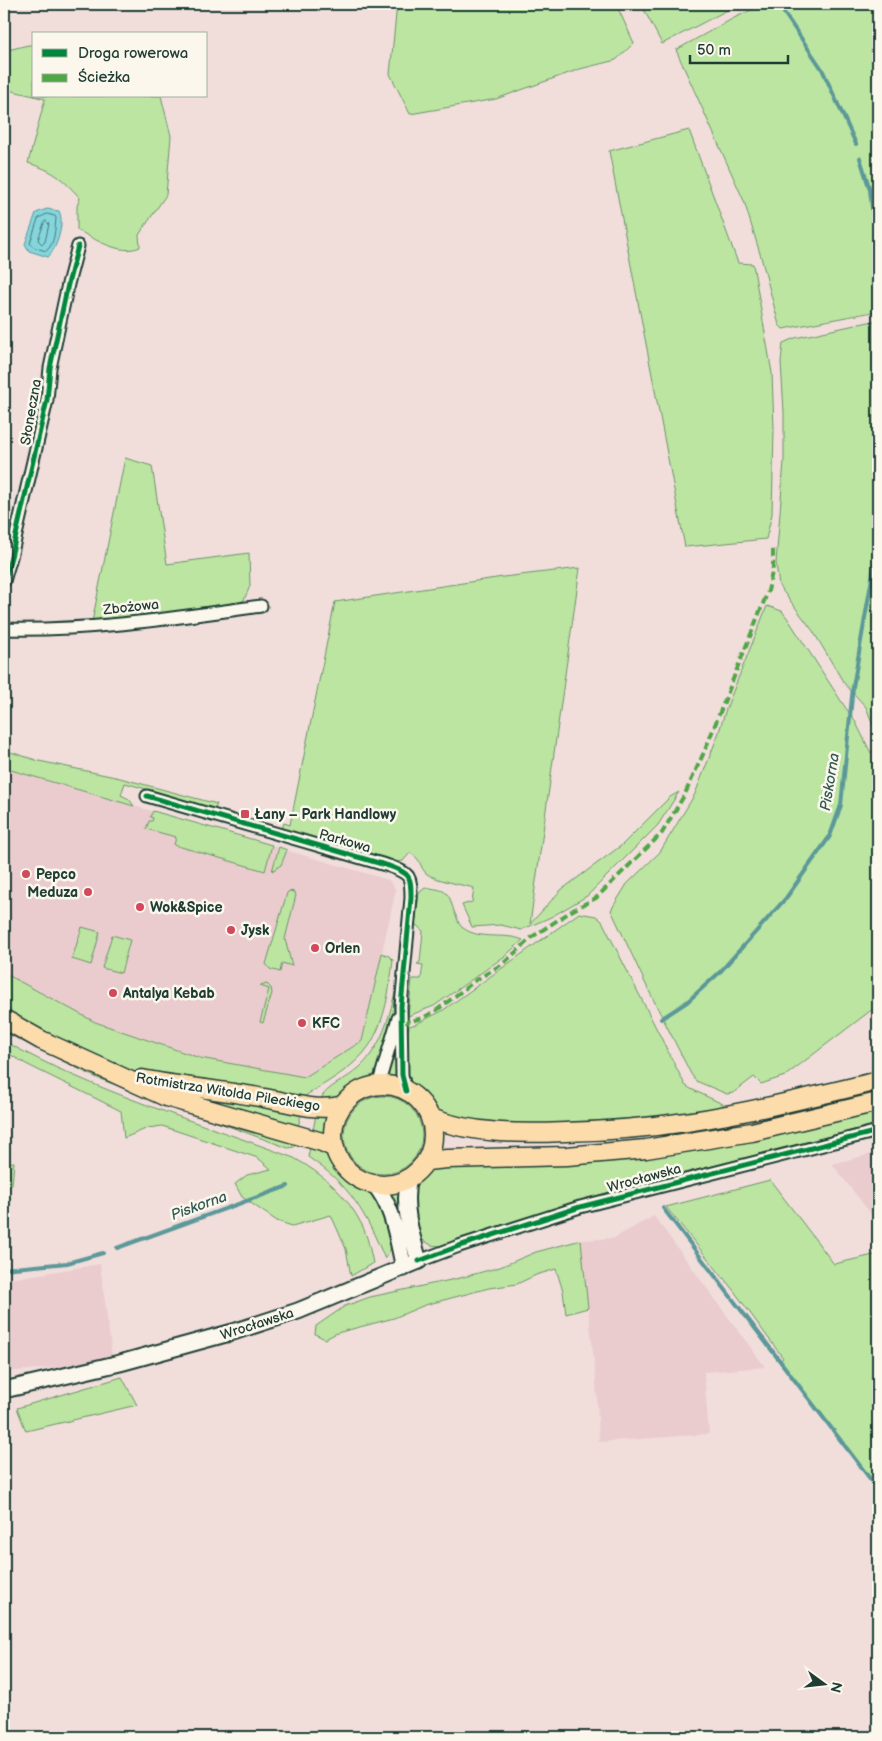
<svg xmlns="http://www.w3.org/2000/svg" width="882" height="1741" viewBox="0 0 882 1741" font-family="'Balsamiq Sans',sans-serif">
	<rect width="100%" height="100%" fill="#f1dedb"/>
	<filter id="ink" filterUnits="userSpaceOnUse"><feTurbulence type="fractalNoise" baseFrequency=".02" numOctaves="2"/><feDisplacementMap in="SourceGraphic" scale="10" xChannelSelector="R" yChannelSelector="G"/><feConvolveMatrix kernelMatrix="1 2 1 2 8 2 1 2 1" color-interpolation-filters="sRGB"/></filter>
	<g filter="url(#ink)">
		<path fill="#eacccf" d="M4,768l385,112 7,10 -34,151 -57,36 -34,-6 -71,-13 -105,-36 -91,-49z
			M878,1152v71l-46,-59z
			M654,1216l111,151 -61,5 5,62 -110,8 -3,-60 -15,-142 33,-2z
			M100,1264l12,92 -50,11 -58,5v-92z"/>
		<path fill="#bbe5a1" stroke="#6d916a" d="M397,4h219l18,39 -18,17 -36,9 -84,30 -86,15 -20,-40z
			M641,4h98l-77,40z
			M764,4h114v307l-95,18 -4,-4 -18,-68 -17,-56 -68,-151 58,-32z
			M28,45h6v51l-30,-7v-38z
			M34,96h127l10,40 -5,59 -27,40 1,12c-20,9 -45,-8 -63,-17v-24l3,-8c-18,-20 -26,-27 -52,-35l17,-64z
			M689,130l49,133 15,1 19,109 2,56 -2,85 -6,25 -81,8 -76,-396z
			M878,320v418l-12,-31 -22,-24 -31,-52 -34,-45 -3,-23 8,-102v-49l-3,-50 2,-19 12,-5z
			M125,458l27,8 15,98 82,-11 1,33 -6,14 -11,6 -141,16z
			M580,568l-50,356 31,-34 61,-45 48,-48 9,-5 -21,33 -71,71 -36,21 -30,13 -20,-5 -29,2 -10,-22 10,-3 2,-14c-11,-3 -39,-8 -47,-14 -9,-8 -4,-14 -17,-21l-7,8 -5,1 -116,-33 2,-6 6,2 45,-223 168,-25z
			M767,606l15,5 6,8 57,88 9,12 17,34 7,-7v259l-93,71 -24,8 -7,-7 -21,16 -6,1 -31,-13 -5,-7 -43,-85 -37,-79 16,-26 33,-32 35,-58 23,-59 8,-26z
			M4,750l35,11 81,17 97,26 -2,5 -90,-26 -4,12 8,4 5,7 -130,-38z
			M153,811l119,34 -7,26 -91,-26 2,-8 -30,-8 3,-8h3l1,-3 -3,-1z
			M279,847l8,3 -6,15 -9,6z
			M425,888c30,1 22,10 32,30 1,4 3,8 6,10 18,13 41,4 60,12l-18,16 -71,50 -26,10 4,-37h9l2,-14 -6,-1 3,-2 3,-31 -8,-7 4,-31z
			M289,891l5,1 2,3 -11,44 7,27 -10,-3 -2,9 -10,-3 -4,-5 21,-71z
			M579,913l17,3 6,5 83,164 6,4 38,18c-79,15 -165,25 -246,16 -13,-2 -29,-3 -41,-9 -8,-4 -12,-12 -18,-19 -6,-5 -13,-9 -15,-16 -6,-16 -1,-37 0,-53l7,-2 26,-13z
			M82,927l18,5 -9,33 -19,-6z
			M112,935l18,5 -9,33 -19,-5z
			M382,953l7,3 4,4c-3,28 -8,62 -24,86 -15,22 -42,36 -64,50l-1,5c-58,-9 -119,-14 -176,-31 -43,-14 -84,-38 -124,-58v-39l91,49 105,36 105,19 57,-36z
			M267,984l4,4 1,5 -9,30 -3,-1 9,-33 -9,-3z
			M395,992l-2,21 -16,59 -6,6 -23,12 -8,8 -21,6c3,-16 25,-23 36,-33 7,-5 12,-11 16,-17 14,-19 19,-41 24,-62z
			M4,1028l291,114 -1,5 -6,1 -191,-70 -93,-46z
			M396,1034l1,44h-1l-11,-3z
			M4,1041c91,51 192,80 290,117 29,16 53,37 68,67 6,12 8,25 11,38l-22,13 -5,-27 -15,-34 -39,11 -15,-5 -35,-24 -7,-13 12,-9 24,-6 -13,-11 -96,-32 -14,2 -24,10 -3,-27 -95,-47 -22,-13z
			M173,1088l129,22 -4,17 -105,-27z
			M878,1089v5l-98,24 -3,-5z
			M344 1135a39 39 0 1 1 78 0a39 39 0 1 1-78 0Z
			M878,1111v13l-268,68 -97,29 -74,25 -8,-1 -13,-8c-7,-36 -16,-43 14,-70l199,-8 65,-8 94,-19z
			M316,1114l12,2 -3,17 -12,-2z
			M310,1147c23,6 21,17 37,32 9,8 23,8 30,17 3,4 15,40 15,45 0,7 -4,12 -7,18 -20,-47 -34,-73 -77,-102z
			M14,1162l-2,23 -8,1v-23z
			M770,1180l64,84 44,-10v227l-7,-1 -91,-119 3,-3 -49,-67 -68,-84z
			M400,1191l8,49 -18,-44v-4z
			M581,1240l7,68 -22,6 -3,-23 -7,-22 -20,6 -19,9 -28,4 -64,17 -31,13 -57,15 -12,6 -10,-5 1,-8 29,-20 25,-9 90,-19 40,-11 36,-15z
			M122,1377l15,28 -111,26 -9,-23z"/>
		<path fill="#84d5dc" stroke="#5c9899" d="M47,209l12,2c6,11 -2,38 -11,46l-19,-6 -4,-7 11,-31z"/>
		<g fill="none" stroke-linecap="round" stroke-linejoin="round">
			<path stroke="#477a77" stroke-width="1" d="M47,214l8,2 1,2c-1,10 -1,27 -10,33l-13,-4 -3,-4 8,-24z
				M46,221l3,3 -4,18 -3,2 -4,-4 6,-17z"/>
			<path stroke="#5c9899" stroke-width="4" d="M778,4l44,65 34,75
				M860,158l10,32 8,68
				M661,1019l26,-17 33,-30 66,-74 44,-62 11,-31 12,-118 25,-144
				M663,1208l208,272 7,1
				M117,1248l171,-62
				M4,1269l63,-6 36,-10"/>
			<g stroke="#1f3d34" stroke-width="15">
				<path id="minor" d="M4,581l7,-24 36,-157 3,-32 18,-84 10,-38
					M4,629c86,2 171,-11 257,-23
					M147,796l242,70c22,8 22,10 22,32l-10,108 1,69 4,16
					M378,1086l20,-68
					M419,1261l40,-15 121,-39 298,-76"/>
			</g>
			<g stroke="#1f3d34" stroke-width="19">
				<path id="secondary" d="M374,1184c20,23 23,55 30,84
					M4,1390l116,-27 113,-31 65,-21 121,-50c-8,-27 -17,-56 -10,-84"/>
			</g>
			<g stroke="#1f3d34" stroke-width="21">
				<path id="primary" d="M4,1019l37,21 125,57 135,39 21,6 13,6
					M142,1079c40,8 81,11 122,19 26,4 53,15 79,7
					M333 1135a50 50 0 1 1 100 0a50 50 0 1 1-100 0Z
					M431,1118c41,16 90,16 134,14 40,-1 81,-4 121,-10 65,-10 129,-26 192,-41
					M426,1161l21,-2 120,-3 79,-7 106,-17 126,-30"/>
			</g>
			<use href="#minor" stroke="#fbf7ec" stroke-width="11"/>
			<use href="#secondary" stroke="#fbf7ec" stroke-width="15"/>
			<use href="#primary" stroke="#fddcac" stroke-width="18"/>
			<path stroke="#4fa644" stroke-width="4" stroke-dasharray="8 4" stroke-linecap="butt" d="M402,1023l21,-5 14,-8 39,-30 28,-17 28,-26 41,-27 23,-12 66,-65 23,-39 20,-44 63,-159 5,-24v-18"/>
			<g stroke="#fbf7ec" stroke-width="8">
				<path id="cycleway" d="M4,581l7,-24 36,-157 3,-32 18,-84 10,-38
					M147,796l242,70c22,8 22,10 22,32l-10,108 1,69 4,16
					M419,1261l40,-15 121,-39 298,-76"/>
			</g>
			<use href="#cycleway" stroke="#00873e" stroke-width="5"/>
		</g>
	</g>
	<g fill="#d1495b" stroke="#fbf7ec" stroke-width="2">
		<rect x="240" y="809" width="10" height="10" rx="2.5"/>
		<circle cx="26" cy="874" r="5"/>
		<circle cx="88" cy="892" r="5"/>
		<circle cx="140" cy="907" r="5"/>
		<circle cx="231" cy="930" r="5"/>
		<circle cx="315" cy="948" r="5"/>
		<circle cx="113" cy="993" r="5"/>
		<circle cx="302" cy="1023" r="5"/>
	</g>
	<g text-anchor="middle" dominant-baseline="central" stroke-width="5" stroke-linejoin="round" paint-order="stroke">
		<g font-size="14" fill="#1f3d34" stroke="#fbf7ec">
			<text transform="translate(31 412) rotate(-80)">Słoneczna</text>
			<text transform="translate(131 607) rotate(-6)">Zbożowa</text>
			<text transform="translate(345 841) rotate(16)">Parkowa</text>
			<text transform="translate(228 1092) rotate(9)">Rotmistrza Witolda Pileckiego</text>
			<text transform="translate(644 1178) rotate(-15)">Wrocławska</text>
			<text transform="translate(257 1324) rotate(-18)">Wrocławska</text>
		</g>
		<g font-size="14" font-weight="bold" fill="#1f3d34" stroke="#fbf7ec" text-anchor="start">
			<text x="255" y="814">Łany – Park Handlowy</text>
			<text x="36" y="874">Pepco</text>
			<text x="78" y="892" text-anchor="end">Meduza</text>
			<text x="150" y="907">Wok&amp;Spice</text>
			<text x="241" y="930">Jysk</text>
			<text x="325" y="948">Orlen</text>
			<text x="123" y="993">Antalya Kebab</text>
			<text x="312" y="1023">KFC</text>
		</g>
		<g font-size="15" font-style="italic" fill="#335b56" stroke="#fbf7ec">
			<text transform="translate(830 782) rotate(-81)">Piskorna</text>
			<text transform="translate(199 1206) rotate(-20)">Piskorna</text>
		</g>
	</g>
	<rect width="882" height="1741" fill="none" stroke="#fbf7ec" stroke-width="20"/>
	<rect x="10" y="10" width="862" height="1721" fill="none" stroke="#1f3d34" stroke-width="2" filter="url(#ink)"/>
	<rect x="32" y="32" width="175" height="65" fill="#fbf7ec" stroke="#a3ada2"/>
	<rect x="42" y="49" width="25" height="8" fill="#00873e" stroke="#a3ada2"/>
	<text x="78" y="58" font-size="15" fill="#1f3d34">Droga rowerowa</text>
	<rect x="42" y="74" width="25" height="8" fill="#4fa644" stroke="#a3ada2"/>
	<text x="78" y="82" font-size="15" fill="#1f3d34">Ścieżka</text>
	<g transform="translate(824 1684) rotate(105)" stroke="#fbf7ec" stroke-width="4" paint-order="stroke">
	<path d="M0-4L9 19L0 12L-9 19Z" fill="#1f3d34"/>
	<text y="-8" font-size="14" font-weight="bold" text-anchor="middle" fill="#1f3d34">N</text>
	</g>
	<path d="M690 55v8h98v-8" fill="none" stroke="#1f3d34" stroke-width="2.5"/>
	<text x="697" y="55" font-size="15" fill="#1f3d34" stroke="#fbf7ec" stroke-width="4" paint-order="stroke">50 m</text>
</svg>
